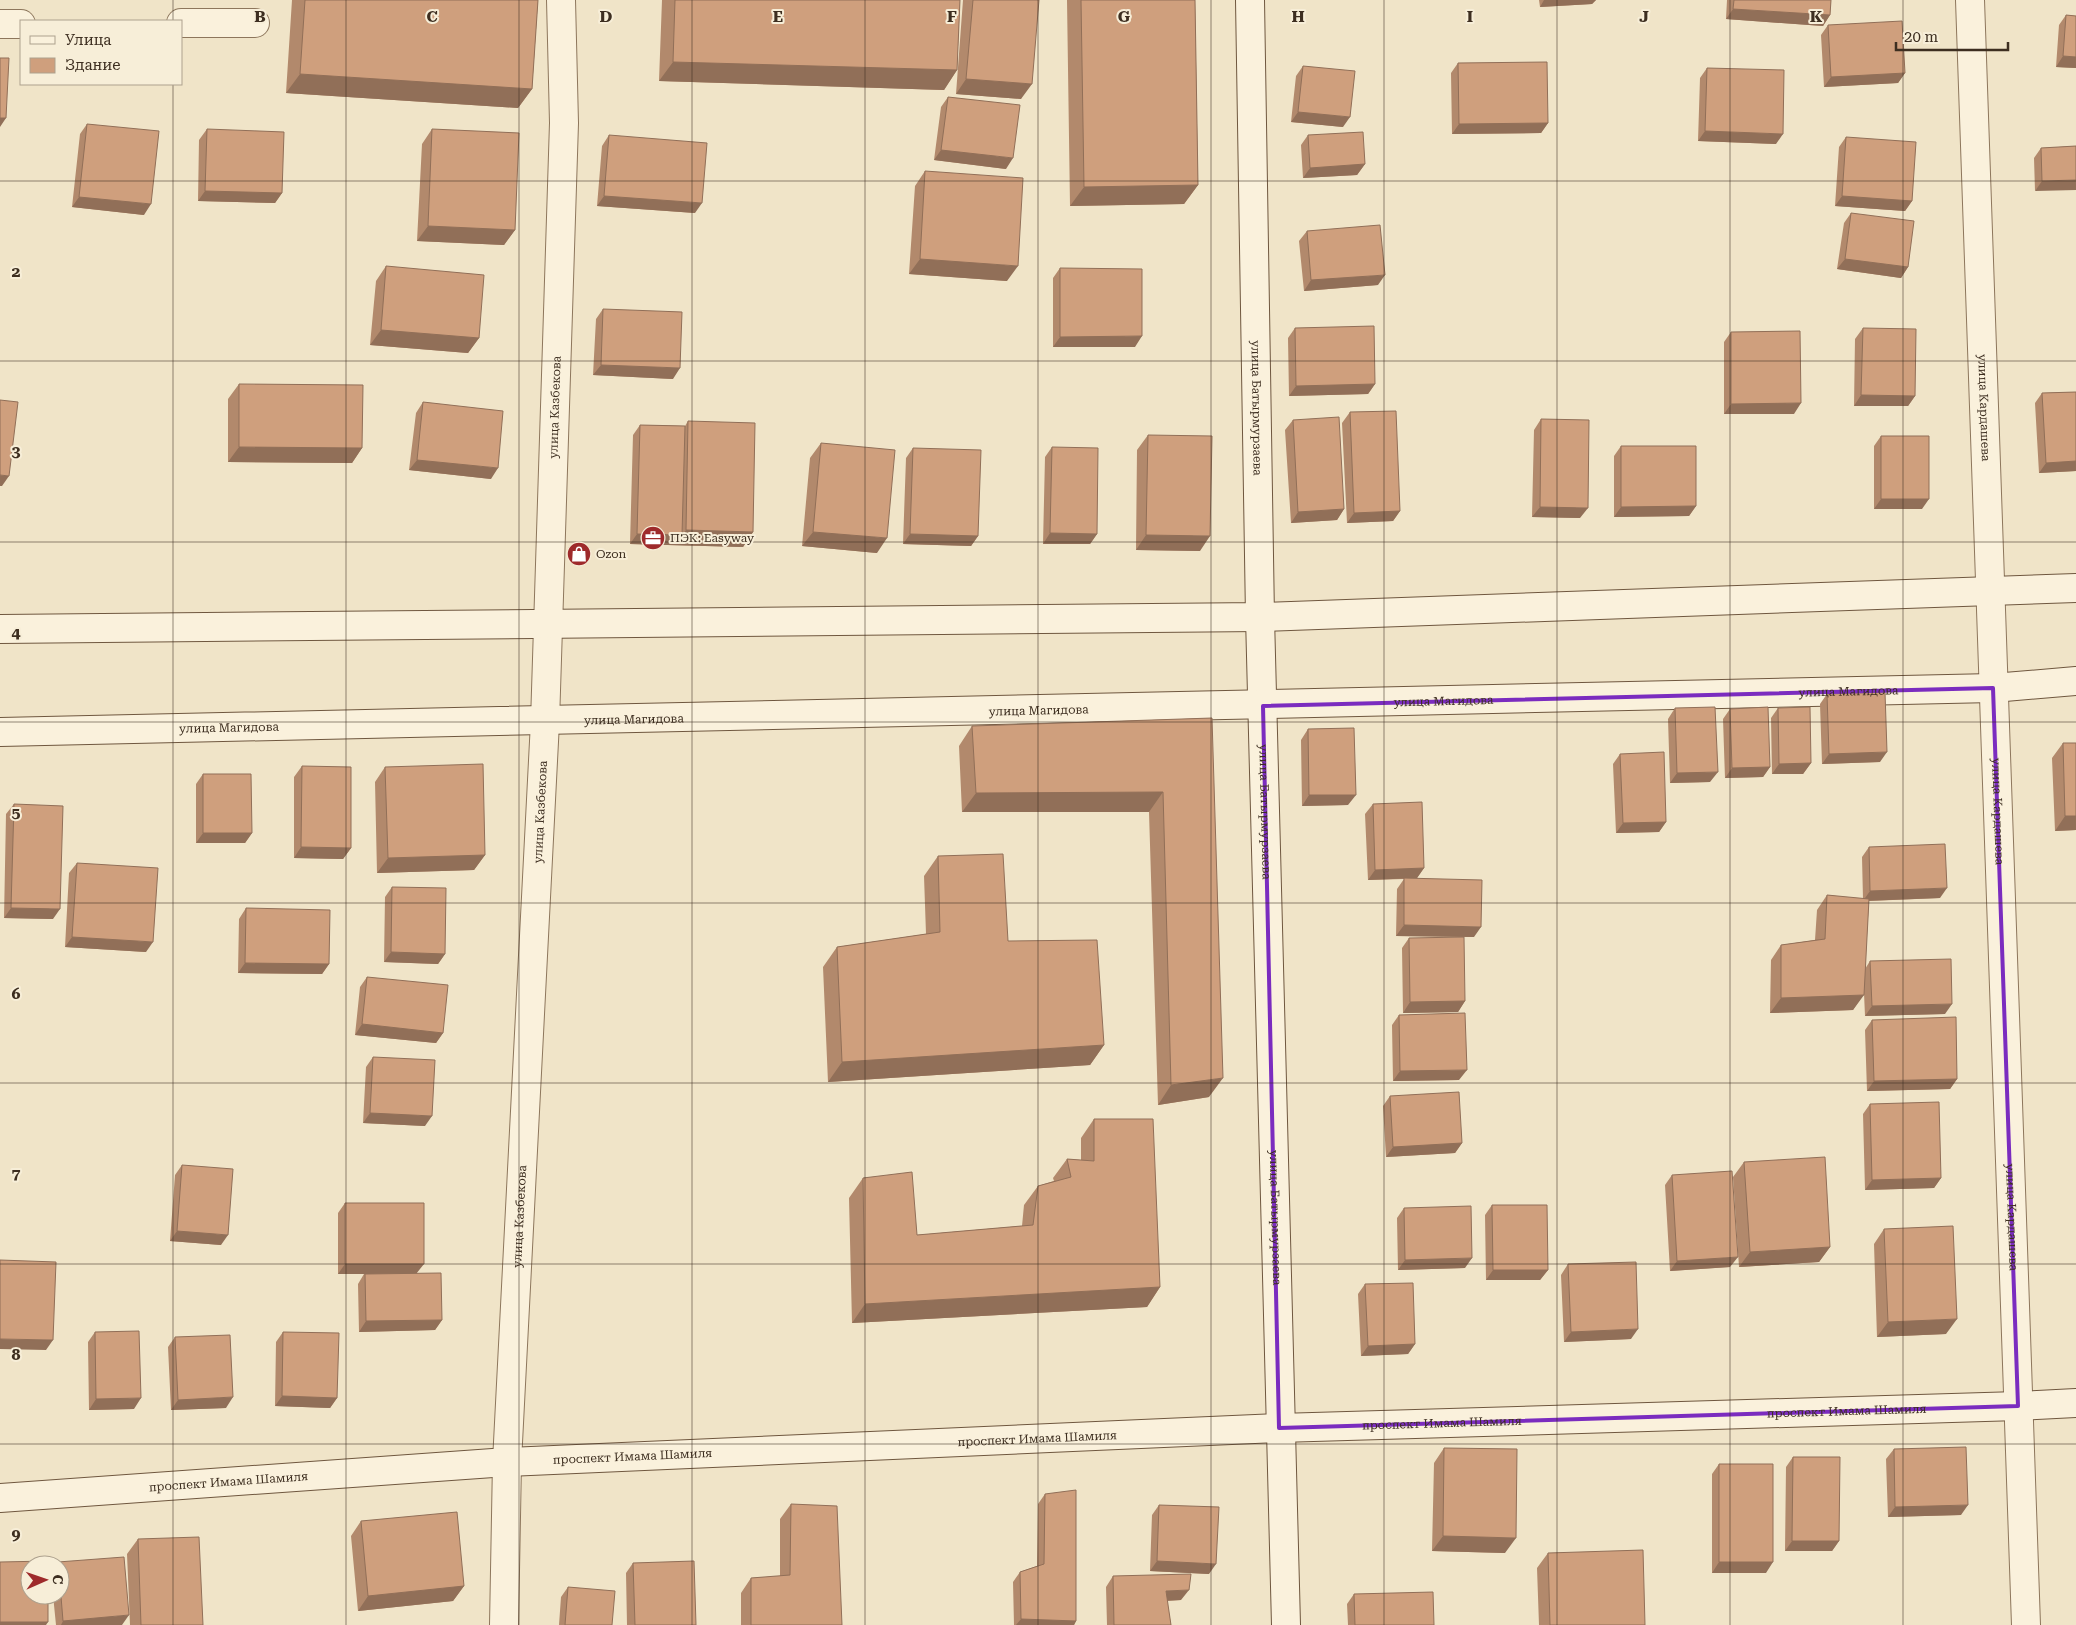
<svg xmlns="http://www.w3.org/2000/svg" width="2076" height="1625" viewBox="0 0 2076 1625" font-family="'Roboto Serif',serif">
	<rect width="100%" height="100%" fill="#f0e4c8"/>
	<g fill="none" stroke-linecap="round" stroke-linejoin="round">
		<g stroke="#8d765c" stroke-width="30">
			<g id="street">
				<path id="s1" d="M1970,0l56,1625"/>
				<path d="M181,23h74"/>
				<path d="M0,24h21"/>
				<path id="s2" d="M504,1625l3,-163 38,-740 19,-599 -3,-123"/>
			</g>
		</g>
		<g stroke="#6f573f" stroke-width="30">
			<g id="secondary">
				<path id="s3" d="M1250,0l10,617 26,1008"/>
				<path d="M0,629l1260,-12 816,-29"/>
				<path id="s4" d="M0,732c664,-12 1328,-28 1993,-44l83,-7"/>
				<path id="s5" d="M0,1498l507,-36 772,-34 739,-22 58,-3"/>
			</g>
		</g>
		<use href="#street" stroke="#faf1dc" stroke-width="28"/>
		<use href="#secondary" stroke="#faf1dc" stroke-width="28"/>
	</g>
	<path fill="#b2896c" d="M292,0h246l-6,89 -14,19 -232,-15z
		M662,0h298l-3,70 -13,20 -285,-9z
		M963,0h76l-18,99 -65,-5z
		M1067,0h128l3,185 -14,19 -114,2z
		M1539,0h57l-4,4 -52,3z
		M1727,0h104l-1,15 -7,11 -97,-7z
		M2066,15l10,1v52l-20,-1 3,-42z
		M1828,25l77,48 -7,10 -74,4 -3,-52z
		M1458,63l90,60 -7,10 -89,1 -1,-61z
		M1303,66l40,61 -52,-5 5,-46z
		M1707,68l69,76 -78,-3 2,-63z
		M948,97l58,72 -72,-9 7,-53z
		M87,124l57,91 -72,-8 8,-73z
		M207,129l75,64 -7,10 -77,-2 1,-61z
		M432,129l83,101 -11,15 -87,-4 5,-97z
		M609,135l86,78 -98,-7 5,-60z
		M1308,135l57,29 -8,11 -54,3 -2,-33z
		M1846,137l66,64 -7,10 -70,-5 4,-59z
		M2076,146l-41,45 -1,-33 7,-10z
		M925,171l82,110 -98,-7 6,-88z
		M1851,213l57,54 -7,11 -64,-9 7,-46z
		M1307,231l71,54 -74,6 -5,-50z
		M386,266l93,72 -11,15 -98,-8 6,-64z
		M1060,268l75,79h-82v-69z
		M603,309l70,70 -80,-4 3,-56z
		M1295,328l80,56 -7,10 -79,2 -1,-58z
		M1863,328l52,68 -7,10h-54l1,-67z
		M1731,332l63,82h-70v-72z
		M239,384l123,64 -10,15 -124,-1v-63z
		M2076,392v79l-37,2 -4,-70 7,-10z
		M423,402l68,77 -82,-9 7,-57z
		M1350,412l50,99 -7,10 -46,2 -5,-100z
		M1541,419l39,99 -48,-1 2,-87z
		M1293,420l51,89 -7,11 -46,3 -6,-93z
		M688,421l65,111 -10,15 -113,-3 3,-109 7,-10 45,1z
		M1148,435l52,116 -64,-1 1,-100z
		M1881,436l41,73h-48v-63z
		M821,443l56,110 -75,-7 8,-88z
		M1621,446l75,60 -7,10 -75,1v-61z
		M1052,447l45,87 -7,10h-47l2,-87z
		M913,448l65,88 -7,10 -68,-2 3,-86z
		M1827,694l53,68 -58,2 -2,-60z
		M1675,708l35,74 -40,1 -2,-64z
		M1778,708l33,55 -8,11h-31l-1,-56z
		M1730,709l40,58 -7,10 -38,1 -2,-59z
		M1212,718l-3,379 -51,8 -9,-293h-187l-3,-66 13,-20z
		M1308,729l40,76 -46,1 -1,-66z
		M2063,743l13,87 -21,1 -3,-73z
		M1620,754l46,68 -7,10 -43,1 -3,-69z
		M302,766l49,82 -8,11 -49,-1v-81z
		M385,767l100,88 -11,15 -97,3 -2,-91z
		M203,774l49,59 -7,10h-49v-59z
		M14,804l39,115 -49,-1 2,-104z
		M1373,804l51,64 -7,10 57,59 -78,-1 1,-47 7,-10 -36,1 -3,-66z
		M1869,847l71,51 -71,3 -4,68 5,-8 75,53 -80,2 -1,-23 -11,17 -83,3 1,-53 10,-15 34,-5 2,-30 10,-15 36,4 -1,-42z
		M938,856l70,85 96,104 -14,20 -262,17 -5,-115 14,-20 89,-13 -2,-58z
		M77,863l69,89 -81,-5 4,-74z
		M392,887l53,67 -7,10 -54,-2 1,-65z
		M246,908l83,56 -7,10 -84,-1 1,-54z
		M1409,938l56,63 -7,11 -55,1 -1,-65z
		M367,977l76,56 -7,10 -81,-8 5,-48z
		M1399,1015l60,65 -66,1 -1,-56z
		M1872,1020l85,59 -7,10 -83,2 -2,-61z
		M373,1057l52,69 -62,-3 3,-56z
		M1390,1096l72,47 -7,10 -69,4 -3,-51z
		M1870,1104l71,74 -7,10 -69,2 -2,-76z
		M1094,1119l66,168 -13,20 -295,16 -3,-125 14,-20 54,57 105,-9 2,-21 14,-19 16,-5 -1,-3 14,-19 14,1v-22z
		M1744,1162l86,85 -11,15 -80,5 -6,-90z
		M182,1165l39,80 -51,-4 5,-66z
		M1672,1175l58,92 -60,4 -5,-86z
		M345,1203l72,70 25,47 -7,10 -76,2 -1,-48 6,-10h-26v-61z
		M1492,1205l56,65 -8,10h-54l-1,-65z
		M1404,1208l61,60 -67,2 -1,-52z
		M1884,1229l62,105 -69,3 -3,-93z
		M1568,1264l63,75 -67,3 -3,-67z
		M1365,1284l50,60 -7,10 -47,2 -3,-62z
		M95,1332l39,77 -45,1 -1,-68z
		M283,1332l54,66 -7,10 -55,-2 1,-64z
		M175,1337l51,71 -55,2 -3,-63z
		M1444,1448l61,105 -73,-2 2,-88z
		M1894,1449l67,66 -73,2 -2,-58z
		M1793,1457l46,84 -7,10h-47l1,-84z
		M1719,1464l47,109h-54v-99z
		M1045,1494l31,127 -2,4h-60l-1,-43 7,-10 17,-6 1,-62z
		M791,1504l51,121h-101v-32l10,-15 29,-2v-57z
		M1159,1505l50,69 -59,-3 2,-56z
		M361,1521l103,65 -11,15 -95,10 -7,-75z
		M138,1539l65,86h-73l-3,-71z
		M1548,1553l97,72h-106l-2,-57z
		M58,1562l64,63h-66l-3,-30h7v-30h-4z
		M633,1563l63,62h-69l-1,-52z
		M1113,1576l68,24 -14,1 4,24h-64l-1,-38z
		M568,1587l44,38h-53l2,-28z
		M1354,1594l80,31h-86l-1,-21z"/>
	<path fill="#916f58" d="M1544,0h52l-4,4 -52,3z
		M1733,9l97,6 -7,11 -97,-7z
		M2063,56l13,1v11l-20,-1z
		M673,62l284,8 -13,20 -285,-9z
		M1905,73l-7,10 -74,4 7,-10z
		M300,74l232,15 -14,19 -232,-15z
		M966,79l66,5 -11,15 -65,-5z
		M1298,112l52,5 -7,10 -52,-5z
		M0,118h6l-6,9z
		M1548,123l-7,10 -89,1 7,-10z
		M1705,131l78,3 -7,10 -78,-3z
		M941,150l72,8 -7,11 -72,-9z
		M1365,164l-8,11 -54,3 7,-10z
		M2076,180v10l-41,1 7,-10z
		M1198,185l-14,19 -114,2 14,-19z
		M205,191l77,2 -7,10 -77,-2z
		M604,196l98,7 -7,10 -98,-7z
		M1842,196l70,5 -7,10 -70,-5z
		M79,197l72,7 -7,11 -72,-8z
		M428,226l87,4 -11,15 -87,-4z
		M920,259l98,7 -11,15 -98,-7z
		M1845,259l63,8 -7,11 -64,-9z
		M1385,275l-7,10 -74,6 7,-11z
		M381,330l98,8 -11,15 -98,-8z
		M1142,336l-7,11h-82l7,-10z
		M601,365l79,3 -7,11 -80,-4z
		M1375,384l-7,10 -79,2 7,-10z
		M1861,395l54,1 -7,10h-54z
		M1801,403l-7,11h-70l7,-10z
		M239,447l123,1 -10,15 -124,-1z
		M417,460l81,8 -7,11 -82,-9z
		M2076,461v10l-37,2 7,-10z
		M0,475l9,1 -7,10h-2z
		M1881,499h48l-7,10h-48z
		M1696,506l-7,10 -75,1 7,-10z
		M1540,507l48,1 -8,10 -48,-1z
		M1344,509l-7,11 -46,3 7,-11z
		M1400,511l-7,10 -46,2 7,-10z
		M686,530l67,2 -10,15 -113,-3 7,-10 45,1z
		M813,532l74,6 -10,15 -75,-7z
		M1050,533l47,1 -7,10h-47z
		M910,534l68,2 -7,10 -68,-2z
		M1146,535l64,1 -10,15 -64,-1z
		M1887,752l-7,10 -58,2 7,-10z
		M1811,763l-8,11h-31l7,-10z
		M1770,767l-7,10 -38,1 7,-10z
		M1718,772l-8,10 -40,1 7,-10z
		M1163,792l-14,20h-187l14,-19z
		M1309,795h47l-8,10 -46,1z
		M2065,816h11v14l-21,1z
		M1666,822l-7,10 -43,1 7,-10z
		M203,833h49l-7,10h-49z
		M301,847l50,1 -8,11 -49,-1z
		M485,855l-11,15 -97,3 11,-15z
		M1424,868l-7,10 -49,2 7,-10z
		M1947,888l-7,10 -77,3 7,-10z
		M11,908l49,1 -7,10 -49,-1z
		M1404,925l77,2 -7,10 -78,-1z
		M72,937l81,5 -7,10 -81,-5z
		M391,952l54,2 -7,10 -54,-2z
		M245,963l84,1 -7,10 -84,-1z
		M1864,995l-11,15 -83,3 11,-15z
		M1465,1001l-7,11 -55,1 7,-11z
		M1952,1004l-7,10 -80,2 7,-10z
		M362,1024l81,9 -7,10 -81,-8z
		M1104,1045l-14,20 -262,17 14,-20z
		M1467,1070l-8,10 -66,1 7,-10z
		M1223,1078l-14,19 -51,8 13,-20z
		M1957,1079l-7,10 -83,2 7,-10z
		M370,1113l62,3 -7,10 -62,-3z
		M1462,1143l-7,10 -69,4 7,-10z
		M1941,1178l-7,10 -69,2 7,-10z
		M177,1231l51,4 -7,10 -51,-4z
		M1830,1247l-11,15 -80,5 11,-15z
		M1738,1257l-8,10 -60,4 7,-10z
		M1472,1258l-7,10 -67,2 7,-10z
		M345,1264h79l-8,10h-78z
		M1493,1270h55l-8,10h-54z
		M1160,1287l-13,20 -295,16 13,-19z
		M1957,1319l-11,15 -69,3 11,-15z
		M442,1320l-7,10 -76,2 7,-11z
		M1638,1329l-7,10 -67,3 7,-10z
		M0,1339l53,1 -7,10 -46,-1z
		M1415,1344l-7,10 -47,2 7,-10z
		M282,1396l55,2 -7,10 -55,-2z
		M233,1397l-7,11 -55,2 7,-10z
		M141,1398l-7,11 -45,1 7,-11z
		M1968,1505l-7,10 -73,2 7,-10z
		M1443,1536l73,2 -11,15 -73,-2z
		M1792,1541h47l-7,10h-47z
		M1157,1561l59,3 -7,10 -59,-3z
		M1719,1562h54l-7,11h-54z
		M464,1586l-11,15 -95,10 10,-15z
		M1189,1590l-8,10 -22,1 7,-10z
		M129,1615l-7,10h-61l2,-4z
		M1021,1619l55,2 -2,4h-58z
		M0,1622h48l-2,3h-46z"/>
	<path fill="#cf9f7d" stroke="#916f58" d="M305,0h233l-6,89 -232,-15z
		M675,0h285l-3,70 -284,-8z
		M973,0h66l-7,84 -66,-5z
		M1081,0h114l3,185 -114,2z
		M1734,0h97l-1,15 -97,-6z
		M2066,15l10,1v41l-13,-1z
		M1902,21l3,52 -74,4 -3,-52z
		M0,58h9l-3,60h-6z
		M1547,62l1,61 -89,1 -1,-61z
		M1303,66l52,5 -5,46 -52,-5z
		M1707,68l77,2 -1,64 -78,-3z
		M948,97l72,8 -7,53 -72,-8z
		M87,124l72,7 -8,73 -72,-7z
		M207,129l77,3 -2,61 -77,-2z
		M432,129l87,4 -4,97 -87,-4z
		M1363,132l2,32 -55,4 -2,-33z
		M609,135l98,8 -5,60 -98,-7z
		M1846,137l70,5 -4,59 -70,-5z
		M2076,146v34l-34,1 -1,-33z
		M925,171l98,7 -5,88 -98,-7z
		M1851,213l63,8 -6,46 -63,-8z
		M1380,225l5,50 -74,5 -4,-49z
		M386,266l98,9 -5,63 -98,-8z
		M1060,268l82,1v67l-82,1z
		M603,309l79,3 -2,56 -79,-3z
		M1374,326l1,58 -79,2 -1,-58z
		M1863,328l53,1 -1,67 -54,-1z
		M1800,331l1,72 -70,1v-72z
		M239,384l124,1 -1,63 -123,-1z
		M2076,392v69l-30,2 -4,-70z
		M0,400l18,2 -9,74 -9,-1z
		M423,402l80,9 -5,57 -81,-8z
		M1396,411l4,100 -46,2 -4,-101z
		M1339,417l5,92 -46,3 -5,-92z
		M1541,419l48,1 -1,88 -48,-1z
		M688,421l67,2 -2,109 -67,-2z
		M640,425l45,1 -3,109 -45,-1z
		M1148,435l64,1 -2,100 -64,-1z
		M1881,436h48v63h-48z
		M821,443l74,7 -8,88 -74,-6z
		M1621,446h75v60l-75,1z
		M1052,447l46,1 -1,86 -47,-1z
		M913,448l68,2 -3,86 -68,-2z
		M1885,692l2,60 -58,2 -2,-60z
		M1715,707l3,65 -41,1 -2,-65z
		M1768,707l2,60 -38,1 -2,-59z
		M1810,707l1,56 -32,1 -1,-56z
		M1212,718l11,360 -52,7 -8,-293 -187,1 -4,-67z
		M1354,728l2,67h-47l-1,-66z
		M2063,743h13v73h-11z
		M1664,752l2,70 -43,1 -3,-69z
		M483,764l2,91 -97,3 -3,-91z
		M302,766l49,1v81l-50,-1z
		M203,774h48l1,59h-49z
		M1422,802l2,66 -49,2 -2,-66z
		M14,804l49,2 -3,103 -49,-1z
		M1945,844l2,44 -77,3 -1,-44z
		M1003,854l5,87 89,-1 7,105 -262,17 -5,-115 103,-15 -2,-76z
		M77,863l81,5 -5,74 -81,-5z
		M1404,878l78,2 -1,47 -77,-2z
		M392,887l54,1 -1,66 -54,-2z
		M1827,895l42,4 -5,96 -83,3v-53l44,-6z
		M246,908l84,2 -1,54 -84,-1z
		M1464,937l1,64 -55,1 -1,-64z
		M1951,959l1,45 -80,2 -2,-45z
		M367,977l81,8 -5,48 -81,-9z
		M1465,1013l2,57 -67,1 -1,-56z
		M1956,1017l1,62 -83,2 -2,-61z
		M373,1057l62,3 -3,56 -62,-3z
		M1459,1092l3,51 -69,4 -3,-51z
		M1939,1102l2,76 -69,2 -2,-76z
		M1094,1119h59l7,168 -295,17 -2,-126 49,-6 5,63 116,-10 5,-39 33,-9 -4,-18 27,2z
		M1825,1157l5,90 -80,5 -6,-90z
		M182,1165l51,4 -5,66 -51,-4z
		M1732,1171l6,86 -61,4 -5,-86z
		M345,1203h79v61h-79z
		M1492,1205h55l1,65h-55z
		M1471,1206l1,52 -67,2 -1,-52z
		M1953,1226l4,93 -69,3 -4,-93z
		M0,1260l56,2 -3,78 -53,-1z
		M1636,1262l2,67 -67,3 -3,-68z
		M441,1273l1,47 -76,1 -1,-47z
		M1413,1283l2,61 -47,2 -3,-62z
		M139,1331l2,67 -45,1 -1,-67z
		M283,1332l56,1 -2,65 -55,-2z
		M230,1335l3,62 -55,3 -3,-63z
		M1966,1447l2,58 -73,2 -1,-58z
		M1444,1448l73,1 -1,89 -73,-2z
		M1793,1457h47l-1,84h-47z
		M1719,1464h54v98h-54z
		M1076,1490v131l-55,-2 -1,-47 24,-8 1,-70z
		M791,1504l46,2 5,119h-91v-47l39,-3z
		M1159,1505l60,2 -3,57 -59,-3z
		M457,1512l7,74 -96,10 -7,-75z
		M199,1537l4,88h-62l-3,-86z
		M1643,1550l2,75h-95l-2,-72z
		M124,1557l5,58 -66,6 -3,-37v-19h-2v-3z
		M47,1561l1,4h-18v30h18v27h-48v-60z
		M694,1561l2,64h-61l-2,-62z
		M1191,1574l-2,16 -23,1 5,34h-57l-1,-49z
		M568,1587l47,4 -3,34h-47z
		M1433,1592l1,33h-79l-1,-31z"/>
	<path fill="none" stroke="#7b2cbf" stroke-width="4" stroke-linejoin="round" d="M1993,688l25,718 -739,22 -16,-722z"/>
	<path fill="none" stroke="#3d2e20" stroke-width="1" stroke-opacity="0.55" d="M173,0v21M346,0v1625M519,0v1625M692,0v1625M865,0v1625M1038,0v1625M1211,0v1625M1384,0v1625M1557,0v1625M1730,0v1625M1903,0v1625M173,84v1541M0,181h2076M0,361h2076M0,542h2076M0,722h2076M0,903h2076M0,1083h2076M0,1264h2076M0,1444h2076"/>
	<defs>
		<g id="office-disc" transform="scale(1.25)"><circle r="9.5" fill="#9e2a2b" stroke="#f7eed8"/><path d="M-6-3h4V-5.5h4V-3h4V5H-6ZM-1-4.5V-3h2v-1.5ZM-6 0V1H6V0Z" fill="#fff"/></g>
		<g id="shop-disc" transform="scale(1.25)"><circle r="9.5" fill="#9e2a2b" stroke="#f7eed8"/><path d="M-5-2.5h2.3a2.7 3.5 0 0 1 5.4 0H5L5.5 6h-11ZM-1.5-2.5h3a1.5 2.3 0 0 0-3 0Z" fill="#fff"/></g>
	</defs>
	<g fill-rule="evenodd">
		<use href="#office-disc" x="653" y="538"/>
		<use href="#shop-disc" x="579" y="554"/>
	</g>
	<g text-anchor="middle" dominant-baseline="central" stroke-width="4" stroke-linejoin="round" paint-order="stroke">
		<g font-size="12" fill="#3d2e20" stroke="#f7eed8">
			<text stroke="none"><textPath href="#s2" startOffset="1219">улица Казбекова</textPath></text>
			<text stroke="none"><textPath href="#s3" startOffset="408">улица Батырмурзаева</textPath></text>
			<text stroke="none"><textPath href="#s1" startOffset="408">улица Кардашева</textPath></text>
			<text stroke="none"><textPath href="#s4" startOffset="1849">улица Магидова</textPath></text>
			<text stroke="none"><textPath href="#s4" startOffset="1444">улица Магидова</textPath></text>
			<text stroke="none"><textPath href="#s4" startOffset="1039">улица Магидова</textPath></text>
			<text stroke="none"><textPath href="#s4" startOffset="634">улица Магидова</textPath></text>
			<text stroke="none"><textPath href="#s4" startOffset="229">улица Магидова</textPath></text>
			<text stroke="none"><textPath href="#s2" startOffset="814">улица Казбекова</textPath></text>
			<text stroke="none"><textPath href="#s3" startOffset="812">улица Батырмурзаева</textPath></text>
			<text stroke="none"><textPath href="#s1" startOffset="812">улица Кардашева</textPath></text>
			<text stroke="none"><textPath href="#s2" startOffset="409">улица Казбекова</textPath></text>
			<text stroke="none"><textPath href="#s3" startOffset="1218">улица Батырмурзаева</textPath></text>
			<text stroke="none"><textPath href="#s1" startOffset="1218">улица Кардашева</textPath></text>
			<text stroke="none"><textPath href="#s5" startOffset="1849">проспект Имама Шамиля</textPath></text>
			<text stroke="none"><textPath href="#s5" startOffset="1444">проспект Имама Шамиля</textPath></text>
			<text stroke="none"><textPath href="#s5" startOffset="1039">проспект Имама Шамиля</textPath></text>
			<text stroke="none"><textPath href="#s5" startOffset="634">проспект Имама Шамиля</textPath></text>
			<text stroke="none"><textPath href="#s5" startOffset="229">проспект Имама Шамиля</textPath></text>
		</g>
		<g font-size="12" fill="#3d2e20" stroke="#f7eed8" text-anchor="start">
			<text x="670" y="538">ПЭК: Easyway</text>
			<text x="596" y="554">Ozon</text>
		</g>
	</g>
	<g font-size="16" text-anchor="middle" font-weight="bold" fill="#3d2e20" stroke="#f7eed8" stroke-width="4" stroke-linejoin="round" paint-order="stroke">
		<text x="260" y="22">B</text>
		<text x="432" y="22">C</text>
		<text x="606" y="22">D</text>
		<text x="778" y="22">E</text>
		<text x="952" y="22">F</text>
		<text x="1124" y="22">G</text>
		<text x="1298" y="22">H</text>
		<text x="1470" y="22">I</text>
		<text x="1644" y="22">J</text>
		<text x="1816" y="22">K</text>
		<text x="16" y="277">2</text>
		<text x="16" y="457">3</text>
		<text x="16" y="638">4</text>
		<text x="16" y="818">5</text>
		<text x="16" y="999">6</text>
		<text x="16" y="1179">7</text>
		<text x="16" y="1360">8</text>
		<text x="16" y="1540">9</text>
	</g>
	<rect x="20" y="20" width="162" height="65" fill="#f7eed8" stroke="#ada18e"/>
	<rect x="30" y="36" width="25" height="8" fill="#faf1dc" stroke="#ada18e"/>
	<text x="65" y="45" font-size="15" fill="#3d2e20">Улица</text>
	<rect x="30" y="58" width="25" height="15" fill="#cf9f7d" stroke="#ada18e"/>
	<text x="65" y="70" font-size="15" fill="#3d2e20">Здание</text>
	<g transform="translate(45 1580) rotate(88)"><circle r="24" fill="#f7eed8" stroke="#ada18e"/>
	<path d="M0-4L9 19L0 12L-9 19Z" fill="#9e2a2b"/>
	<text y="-8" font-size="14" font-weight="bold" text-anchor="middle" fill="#3d2e20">С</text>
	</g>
	<path d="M1896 42v8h112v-8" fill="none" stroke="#3d2e20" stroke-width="2.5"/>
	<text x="1904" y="42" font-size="15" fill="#3d2e20" stroke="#f7eed8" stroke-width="4" paint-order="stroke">20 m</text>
</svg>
